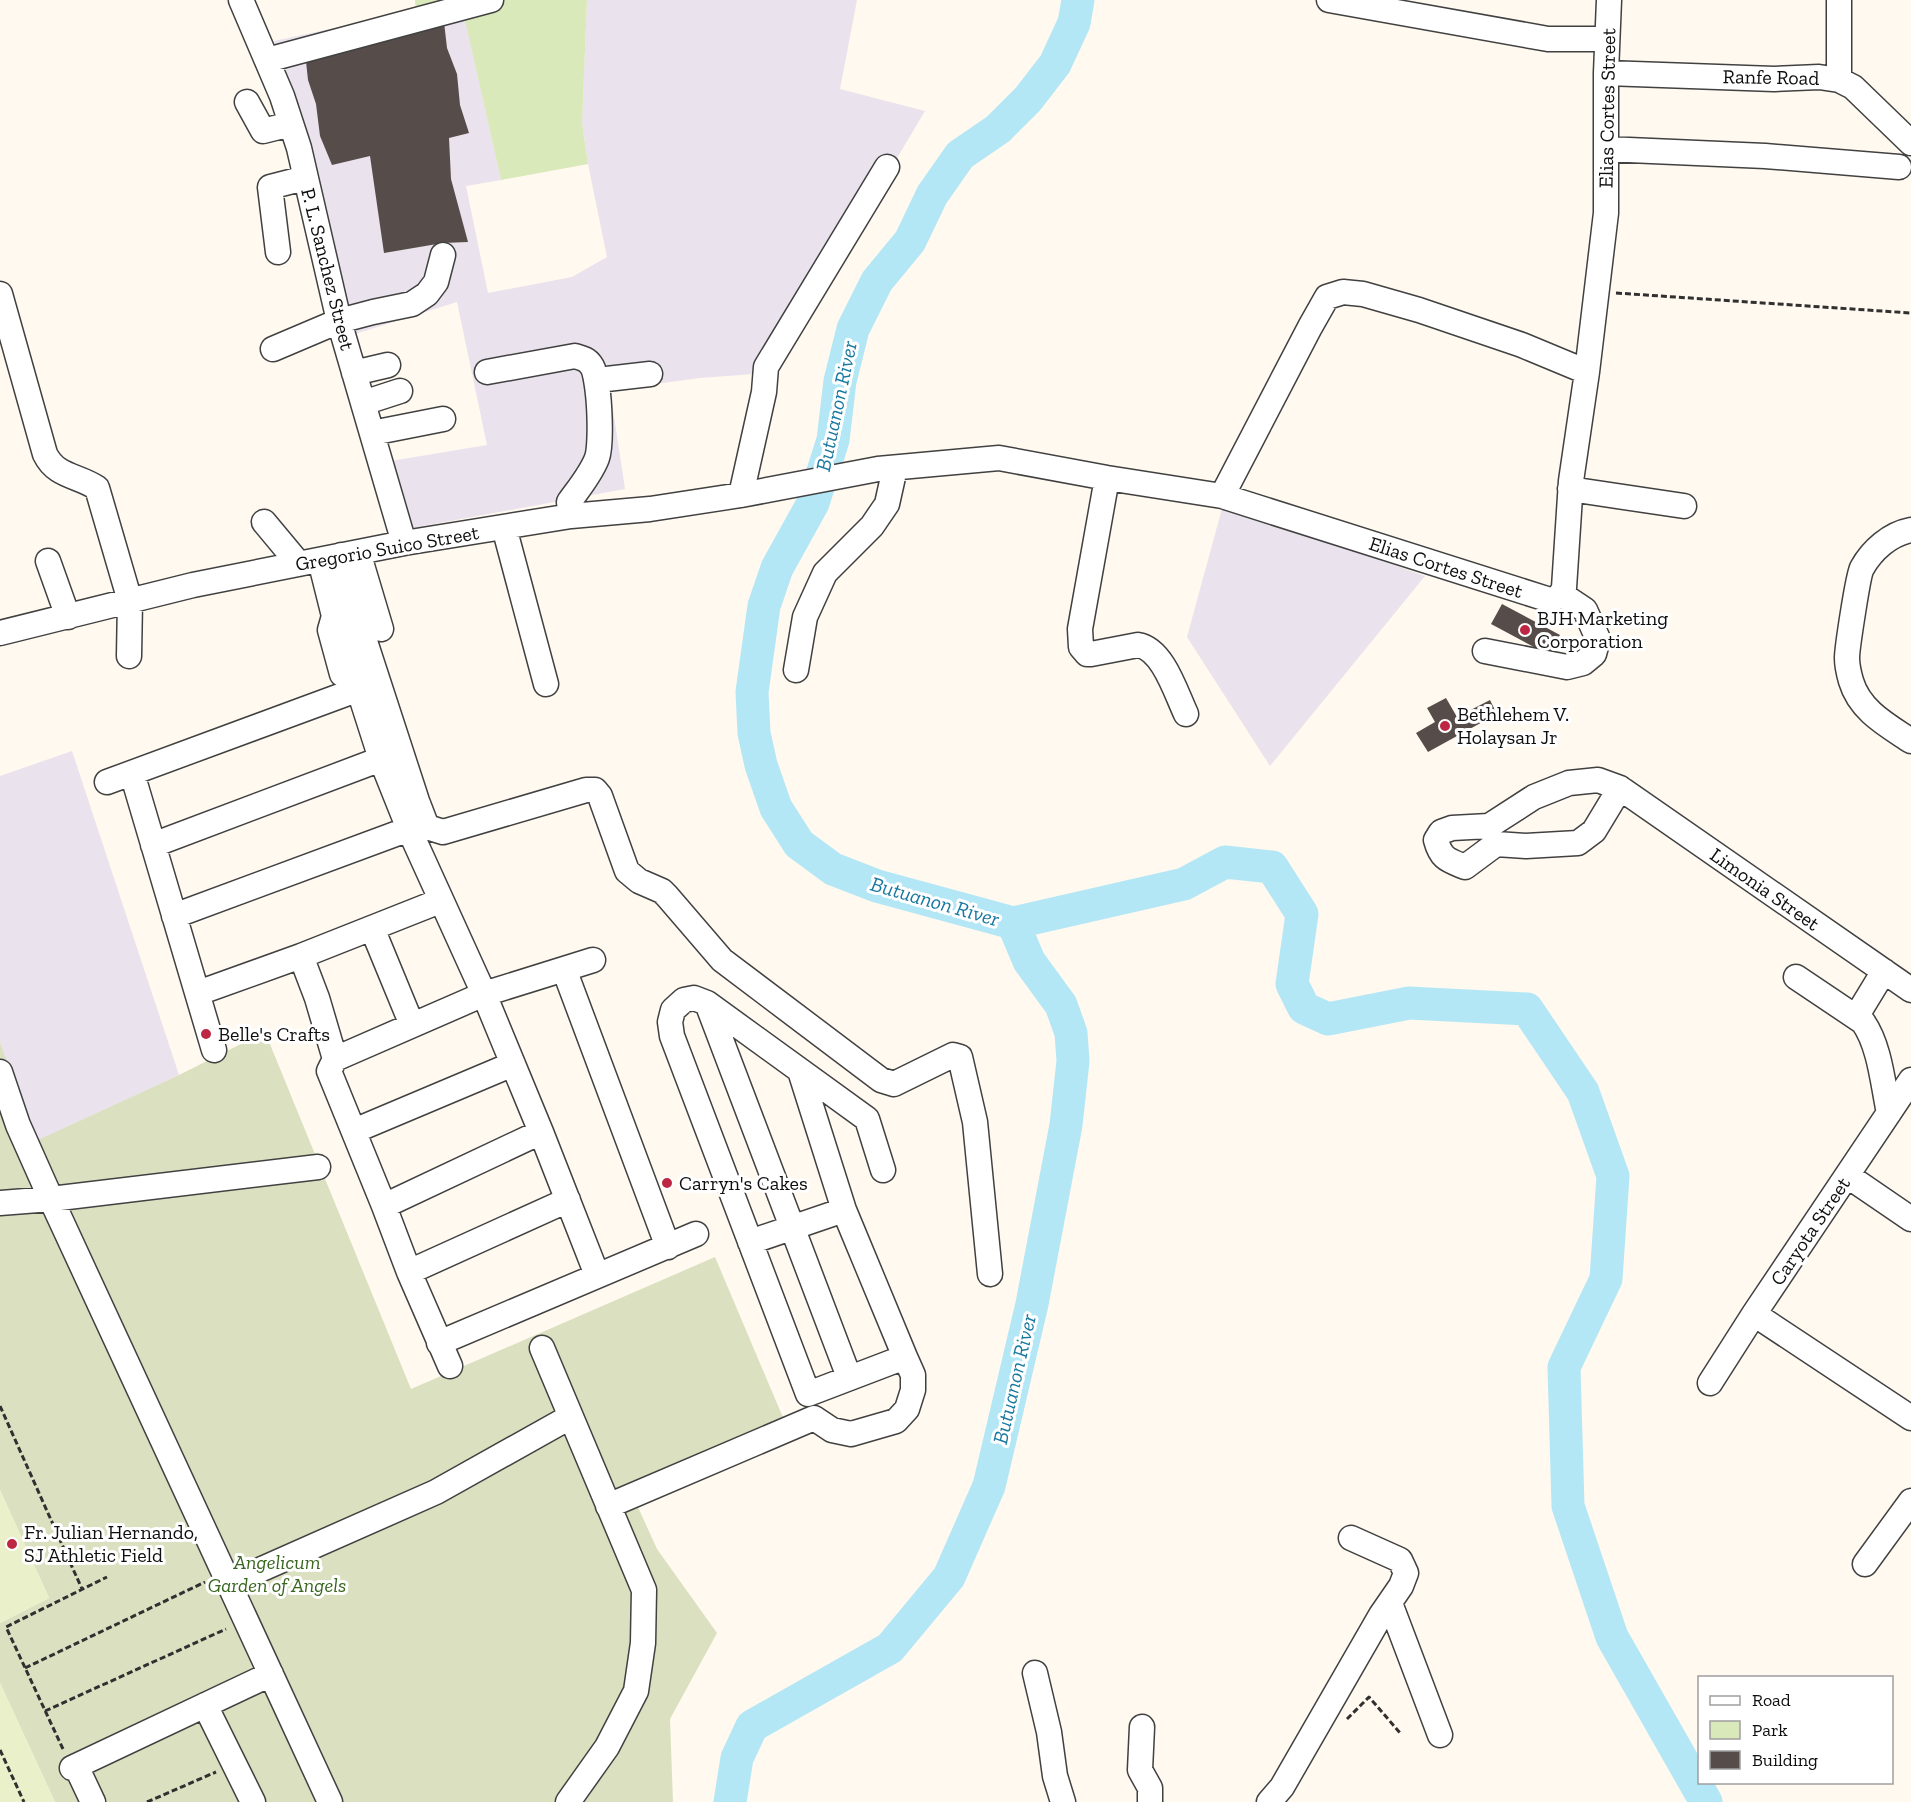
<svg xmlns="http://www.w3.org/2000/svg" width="1911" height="1802" viewBox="0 0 1911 1802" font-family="'Zilla Slab',serif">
	<rect width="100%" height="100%" fill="#fff9ef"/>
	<path fill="#eae2ec" d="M587,0h270l-17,89 85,22 -150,252 4,9 -79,6 -90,12 15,99 -218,40 -22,-67 102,-17 -30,-143 -102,32 -53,-215 -28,-78 187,-40 40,179 -35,6 22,107 84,-16 35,-20 -19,-93 -6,-41z
		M1223,505l202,71 -155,190 -83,-129z
		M72,751l107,324 -144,67 -35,-100v-266z"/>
	<path fill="#d9e9b9" d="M415,0h172l-5,123 6,41 -87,16 -40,-178 -45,9z"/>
	<path fill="#dbe1c0" d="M265,1032l146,357 304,-132 75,177 -153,71 20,44 60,84 -47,86 3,83h-618l-55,-119v-60l49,-25 -49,-108v-448l36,99 143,-66z"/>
	<path fill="#e9f0ca" d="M0,1490l49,108 -49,25z
		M0,1683l55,119h-55z"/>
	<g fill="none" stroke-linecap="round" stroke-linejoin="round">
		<path stroke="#b4e7f6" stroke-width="33" d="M1013,923l171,-39 41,-22 47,5 30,47 -10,70 12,24 24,11 81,-16 118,6 56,83 30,84 -7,103 -42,88 4,139 44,131 94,165
			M730,1802l7,-44 15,-32 138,-78 59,-71 40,-91 43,-182 34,-179 7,-64 -2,-28 -10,-28 -32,-44 -16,-38 -136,-37 -44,-17 -34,-25 -23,-36 -15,-43 -7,-32 -2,-41 12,-86 13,-38 36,-65 20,-63 7,-59 13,-52 24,-48 33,-40 22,-46 28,-40 38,-26 30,-30 27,-35 19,-41 4,-23"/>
	</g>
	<path fill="#564d4a" d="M444,22l3,26 10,26 3,31 9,28 -20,5 2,41 17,63 -25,1 -59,10 -14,-97 -38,9 -12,-29 -4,-32 -8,-24 -3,-28z
		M1502,604l58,31 -11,20 -58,-31z
		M1446,698l11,19 33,-17 7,14 -69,38 -12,-19 19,-11 -8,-14z"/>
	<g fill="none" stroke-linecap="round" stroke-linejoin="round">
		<g stroke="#414141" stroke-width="27">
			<path id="minor" d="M241,0l41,96 17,52 40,173 65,222
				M1329,0l219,39h59
				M267,60l224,-60
				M1606,73l168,6 45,-2 20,3 14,7 58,56
				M1839,80v-80
				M247,102l16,29 28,-7
				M1606,149l159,7 134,11
				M278,252l-8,-65 35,-9
				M0,294l45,160c11,23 33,21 52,34l33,113 -1,55
				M273,349l66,-28 34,-9 39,-8 15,-10 9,-12 7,-27
				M487,372l88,-16c7,2 12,3 16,9 9,11 11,79 6,93 -6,16 -18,30 -28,44l2,14
				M354,373l34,-8
				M598,380l52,-6
				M363,403l37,-12
				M372,433l71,-14
				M1107,478l-27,151 1,18 6,7h4l47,-9c25,4 38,48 48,69
				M1570,489l114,17
				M741,495l23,-103 2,-25 121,-200
				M1222,496l88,-169 17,-30 16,-5 20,2 56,16 103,35 65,27
				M264,522l35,42
				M504,527l42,157
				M1911,530c-21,4 -39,20 -49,38 -4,7 -15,81 -15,90 0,7 2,16 4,23 9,30 36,44 60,60
				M358,552l23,77
				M341,555l18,68 58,178 10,26 16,5 143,-42h9l5,6 27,75 12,10 23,10 5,5 55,64 159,120 13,4 59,-29 7,2 15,65 15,152
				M320,560l14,56 15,9 16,46 -9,10 25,78 28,70 75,165 57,138 56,143
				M48,561l20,56
				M334,616l-4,14 12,44 14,7
				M0,633l193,-48 211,-42 167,-27 79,-7 91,-14 137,-26 121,-11 108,20 115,18 328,104c8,-2 11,-5 14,-12l7,-107 16,-109 19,-159v-140l3,-73
				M1485,651l82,16 16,-4 11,-9 4,-15 -13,-29 -24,-16
				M796,670l9,-53 20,-44 47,-47 15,-22 8,-36
				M132,773l82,277
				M107,782l252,-93
				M1496,844l-31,23c-17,-7 -24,-8 -29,-27l5,-8 11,-4 37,-2 45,-29 35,-14 29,-3 22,8 291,202
				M1496,844l30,2 52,-3 16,-12 26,-43
				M153,845l228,-86
				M174,916l235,-87
				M372,928l40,97
				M301,956l16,42 18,61 -6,12 55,135 25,66 41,94
				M564,969l104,278
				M1796,977l67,45c17,24 20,63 26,91
				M198,993l103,-37 139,-55
				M707,1003l142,374
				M1856,1017l28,-46
				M335,1059l149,-65 109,-34
				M800,1071l44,139 61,147 -97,37 -136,-358 -2,-14 3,-12 11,-10 10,-2 13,5 160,116 16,51
				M0,1072l18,53 33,74 279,603
				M354,1131l159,-67
				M1848,1176l63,43
				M0,1203l51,-4 267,-32
				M384,1206l157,-74
				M750,1242l94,-32
				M409,1272l159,-72
				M1754,1314l157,104
				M439,1343l257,-109
				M542,1348l102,242 -1,53 -7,48 -29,56 -39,55
				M1710,1383l44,-69 157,-234
				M608,1506l206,-88 18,12 19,4 45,-13 11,-12 6,-19v-15l-8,-18
				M1865,1564l46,-63
				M228,1584l208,-92 134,-75
				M1390,1603l50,132
				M1035,1673l14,59 6,44 8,26
				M205,1705l48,97
				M1142,1727l-2,43 10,18v14
				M76,1766l17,36
				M72,1768l199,-94
				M1269,1802l13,-15 99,-172 20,-29 5,-13 -6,-13 -49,-22"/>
		</g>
		<path stroke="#303030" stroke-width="3" stroke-dasharray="6 3" stroke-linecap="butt" d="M1616,293l295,20
			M0,1406l82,183
			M25,1668l180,-86
			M45,1711l181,-82
			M1347,1719l22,-22 32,37
			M63,1749l-57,-122 101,-50
			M0,1750l24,52
			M147,1802l69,-30"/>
		<use href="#minor" stroke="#fff" stroke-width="24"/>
	</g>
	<g fill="#bd2744" stroke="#fff" stroke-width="2">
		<circle cx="1525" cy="630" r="6"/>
		<circle cx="1445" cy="726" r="6"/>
		<circle cx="206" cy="1034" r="6"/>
		<circle cx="667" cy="1183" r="6"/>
		<circle cx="12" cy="1544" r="6"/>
	</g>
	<g text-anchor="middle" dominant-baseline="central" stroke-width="6" stroke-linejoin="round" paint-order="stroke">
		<g font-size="20" fill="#0e0e0e" stroke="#fff">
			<text transform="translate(1771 77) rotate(1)">Ranfe Road</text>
			<text transform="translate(1607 108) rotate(-89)">Elias Cortes Street</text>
			<text transform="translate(328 269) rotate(76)">P. L. Sanchez Street</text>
			<text transform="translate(387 548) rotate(-10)">Gregorio Suico Street</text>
			<text transform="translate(1446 567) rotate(18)">Elias Cortes Street</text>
			<text transform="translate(1765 889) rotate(35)">Limonia Street</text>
			<text transform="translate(1810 1231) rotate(-56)">Caryota Street</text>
		</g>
		<g font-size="20" fill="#0e0e0e" stroke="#fff" text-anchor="start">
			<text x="1537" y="618">BJH Marketing<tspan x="1537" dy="23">Corporation</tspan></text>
			<text x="1457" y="714">Bethlehem V.<tspan x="1457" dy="23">Holaysan Jr</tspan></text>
			<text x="218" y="1034">Belle's Crafts</text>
			<text x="679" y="1183">Carryn's Cakes</text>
			<text x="24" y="1532">Fr. Julian Hernando,<tspan x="24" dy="23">SJ Athletic Field</tspan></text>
		</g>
		<g font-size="20" font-style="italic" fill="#38651e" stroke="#fff">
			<text x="277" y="1562">Angelicum<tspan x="277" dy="23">Garden of Angels</tspan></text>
		</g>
		<g font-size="21" font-style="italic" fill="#18789f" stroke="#fff">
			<text transform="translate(836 406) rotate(-78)">Butuanon River</text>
			<text transform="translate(935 901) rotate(16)">Butuanon River</text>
			<text transform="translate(1014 1379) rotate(-77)">Butuanon River</text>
		</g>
	</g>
	<rect x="1698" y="1676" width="195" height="108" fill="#ffffff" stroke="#9f9f9f" stroke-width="1.5"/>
	<rect x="1710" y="1696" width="30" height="9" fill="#ffffff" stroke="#9f9f9f" stroke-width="1.5"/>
	<text x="1752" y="1706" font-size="18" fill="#0e0e0e">Road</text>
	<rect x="1710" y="1721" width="30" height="18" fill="#d9e9b9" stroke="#9f9f9f" stroke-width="1.5"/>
	<text x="1752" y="1736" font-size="18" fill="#0e0e0e">Park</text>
	<rect x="1710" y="1751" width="30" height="18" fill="#564d4a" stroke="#9f9f9f" stroke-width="1.5"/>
	<text x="1752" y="1766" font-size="18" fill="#0e0e0e">Building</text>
</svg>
